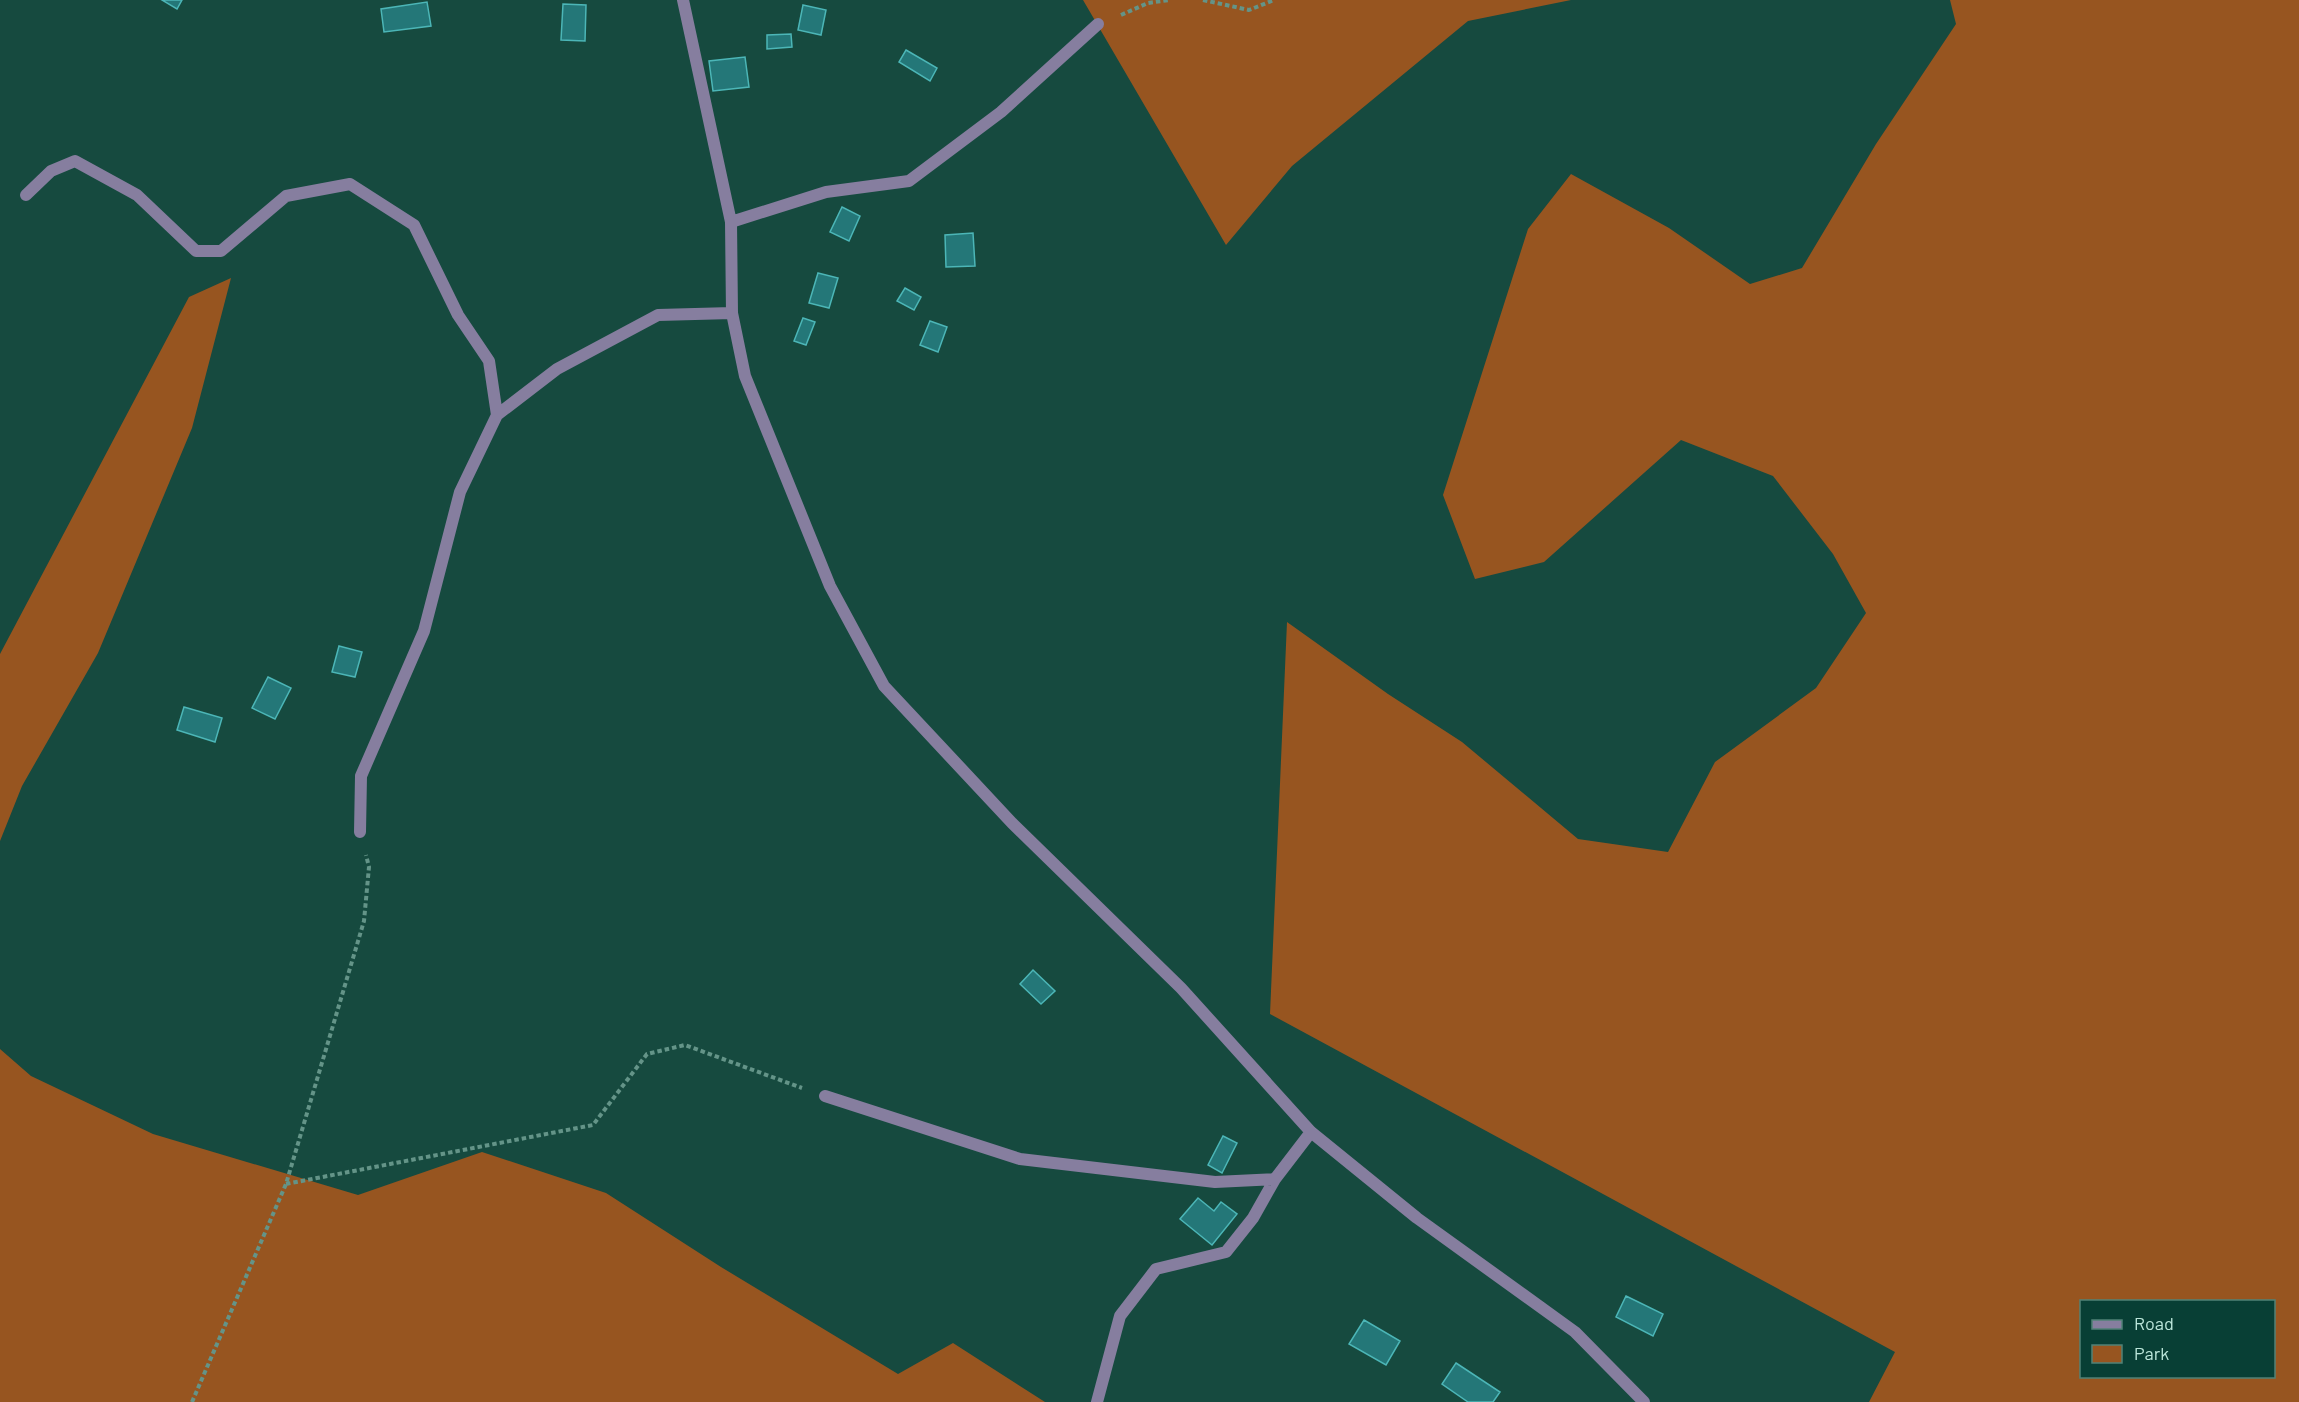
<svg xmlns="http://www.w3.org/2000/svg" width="2299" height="1402" viewBox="0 0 2299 1402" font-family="Barlow,sans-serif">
	<rect width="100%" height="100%" fill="#164a3f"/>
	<path fill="#975520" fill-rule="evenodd" d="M1083,0h488l-103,21 -176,145 -66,79z
		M1950,0h349v1402h-430l26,-50 -625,-338 17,-392 101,72 74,48 116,97 90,13 47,-90 101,-74 50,-75 -33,-59 -60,-78 -92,-36 -137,122 -69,17 -32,-84 85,-266 43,-55 98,54 81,56 52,-16 74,-124 80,-120zM2082,1302h192v74h-192z
		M231,278l-39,150 -94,225 -76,133 -22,55v-187l189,-357z
		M0,1049l31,27 122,58 205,61 124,-43 124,41 115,74 177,107 55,-31 92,59h-1045z"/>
	<path fill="#247778" stroke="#4cb6b7" stroke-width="1.5" d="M162,0h20l-5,9z
		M427,2l4,24 -47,6 -3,-23z
		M563,4l23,1 -1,36 -24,-1z
		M803,5l23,5 -5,25 -23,-5z
		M791,34l1,13 -25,2v-14z
		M906,50l31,18 -7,13 -31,-19z
		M745,57l4,30 -36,4 -4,-30z
		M842,207l18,9 -11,25 -19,-9z
		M973,233l2,33 -29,1 -1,-32z
		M818,273l20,5 -9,30 -20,-5z
		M905,288l16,9 -7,13 -17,-9z
		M803,318l12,4 -9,23 -12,-4z
		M930,321l17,6 -9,25 -18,-7z
		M339,646l23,6 -7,25 -23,-5z
		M268,677l23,11 -16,31 -23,-11z
		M184,707l38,11 -7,24 -38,-12z
		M1033,970l22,21 -14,13 -21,-20z
		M1223,1136l14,7 -15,30 -14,-8z
		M1198,1198l16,13 7,-9 16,12 -25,31 -32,-26z
		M1626,1296l37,18 -10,22 -37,-19z
		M1364,1320l36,21 -14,24 -37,-21z
		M1456,1363l44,29 -7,10h-25l-26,-18z"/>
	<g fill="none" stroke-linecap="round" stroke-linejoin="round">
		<path stroke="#649488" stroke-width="4" stroke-dasharray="4.5 3" stroke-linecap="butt" d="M1203,0l46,10 25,-10
			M1121,15l27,-12 21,-3
			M286,1184l307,-59 54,-71 38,-9 117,43
			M192,1402l94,-218 78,-263 5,-54 -3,-12"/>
		<path stroke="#867e9f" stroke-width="12" d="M683,0l48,222 1,91 13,63 85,210 54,100 128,137 169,165 130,144 106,86 158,114 69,70
			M26,195l25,-24 24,-10 62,34 59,56h25l65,-55 64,-12 64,41 44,90 31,46 8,54
			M731,222l95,-30 83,-11 92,-69 97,-88
			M360,832l1,-56 63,-145 36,-139 37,-77 60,-46 101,-54 74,-2
			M825,1096l195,63 195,23 60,-3 36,-47
			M1097,1402l23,-86 36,-47 70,-17 27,-34 22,-39"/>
	</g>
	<rect x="2080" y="1300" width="195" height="78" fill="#083f35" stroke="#508277" stroke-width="1.5"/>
	<rect x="2092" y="1320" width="30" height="9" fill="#867e9f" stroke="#508277" stroke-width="1.5"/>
	<text x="2134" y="1330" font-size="18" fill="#bbe6da">Road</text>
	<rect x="2092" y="1345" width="30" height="18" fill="#975520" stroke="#508277" stroke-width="1.5"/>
	<text x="2134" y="1360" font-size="18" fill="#bbe6da">Park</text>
</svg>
